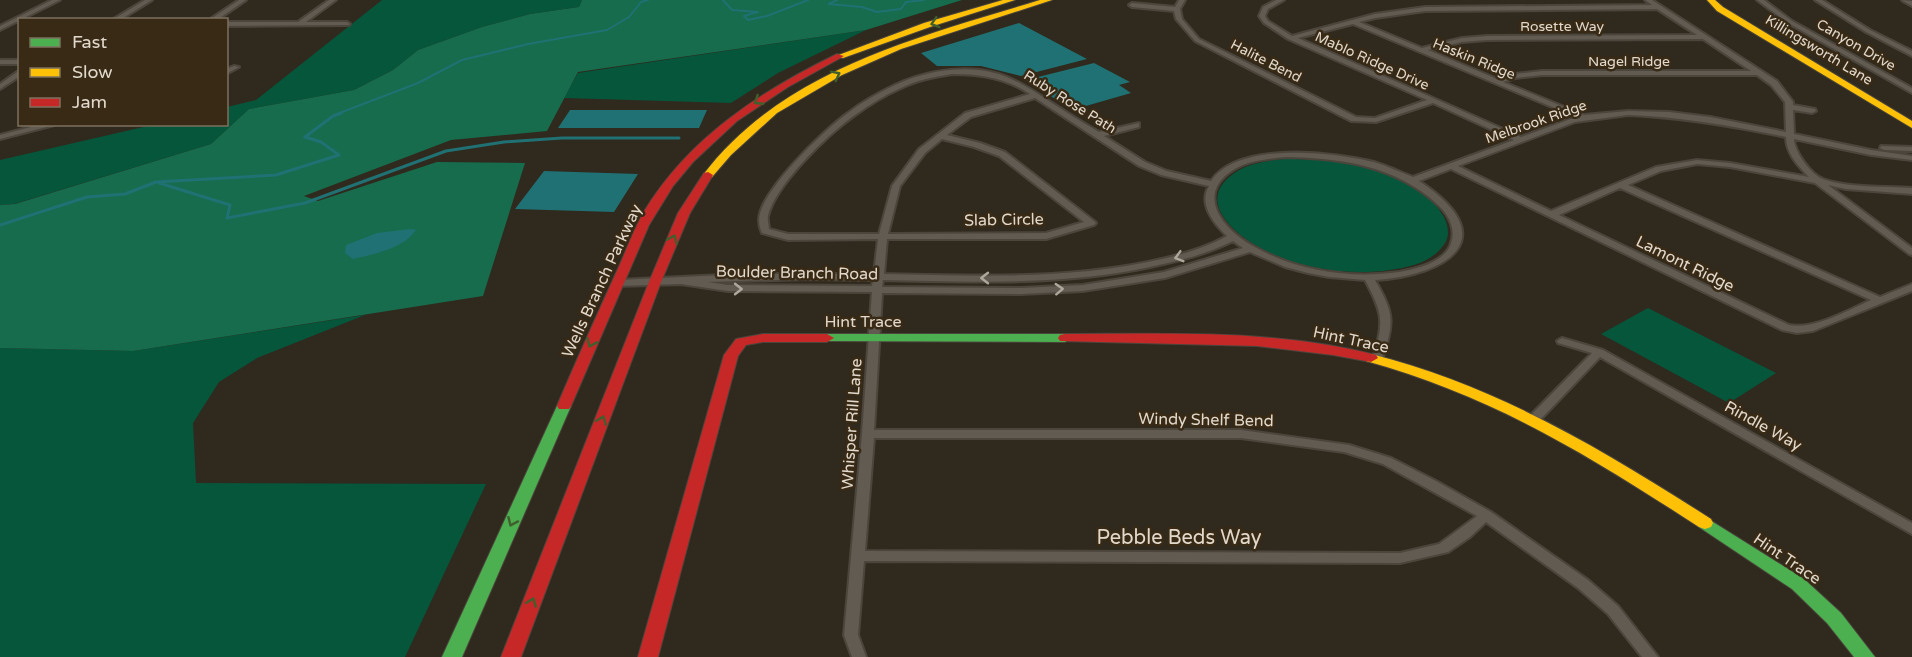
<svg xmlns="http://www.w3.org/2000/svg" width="1912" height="657" viewBox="0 0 1912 657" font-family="'Varela Round',sans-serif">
	<rect width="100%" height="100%" fill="#30291d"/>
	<path fill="#06563c" d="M382,0h200l-3,7 -49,7 -48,13 -64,23 -25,20 -39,20 -105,19 -38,35 -197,60 -14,1v-45l152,-35 74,-1 1,-17 29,-7z
		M866,30l-88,43 -47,30 -167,-5 14,-25z
		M1284,159c49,-1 134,9 160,58 4,8 6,18 1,26 -12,19 -34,24 -55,27 -41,6 -91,-1 -128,-21 -30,-16 -68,-50 -26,-77 14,-9 32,-11 48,-13z
		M1648,308l128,65 -47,30 -128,-69z
		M365,315l-108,43 -38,24 -26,41 3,60 290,1 -81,173h-405v-309l133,3z"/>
	<path fill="#166c4d" d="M582,0h380l-96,30 -288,42 -31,59 -96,9 -147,56 14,5 119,-39 88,1 -42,133 -350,55 -133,-3v-143l15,-1 196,-60 38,-35 105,-19 39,-20 25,-20 64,-23 48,-13 49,-7z"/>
	<path fill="#207173" d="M1019,23l68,36 -66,17 -40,-10h-44l-16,-13z
		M1094,63l36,19 -11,3 12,8 -59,17 -46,-30z
		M570,110h137l-8,18h-141z
		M544,171l94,3 -24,38 -99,-3z
		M410,229l6,1c-13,19 -42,24 -63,29l-8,-6 1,-8 31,-12z"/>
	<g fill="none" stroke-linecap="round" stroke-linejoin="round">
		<path stroke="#207173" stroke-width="2" d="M723,0l9,10 26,2 -14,4 4,4 19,-4 41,-16
			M837,0l-8,4 33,3 15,5 24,-3 5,-7 18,-2
			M337,114l81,-31 44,-23 66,-16 79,-14 22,-13 12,-15 7,-2"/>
		<path stroke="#207173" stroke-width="3" d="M159,183l71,22 -3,13 78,-15 141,-52 58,-9 58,-4h117
			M0,225l87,-28 38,-3 31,-12 120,-7 63,-20 -18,-13 -16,-5 28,-21 8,-3"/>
		<g stroke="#4b453c" stroke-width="4">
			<path id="street" d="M52,0h8l-60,30v-4z
				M145,0h7l-32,20h-8z
				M239,0h7l-29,20h-8z
				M329,0h7l-30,22h41l3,2 -1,1 -123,1v-4h72z
				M1179,0h6l-5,9 2,10 17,20 157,78 19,1 52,-18 -139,-61 -24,-16 -5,-7 4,-9 13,-7h8l-16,9 -3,7 3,5 24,15 83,-22 50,-7 227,-2 -7,-5h7l125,81 16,21v3l22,4 1,2 -4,2 -19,-3 1,24 77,16 41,6v4l-41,-5 -77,-16c0,12 17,36 29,40 24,9 63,7 89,9v6l-66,-5 -18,-4 84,63v7l-3,-1 -94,-71 -85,-16 -33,-3 -36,7 -33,14 252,112 32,-13v7l-99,40 -16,2 -15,-3 -331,-161 -32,12c85,56 31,94 -44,99 20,35 19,42 7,80l-5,3 -5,-3c12,-37 12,-45 -7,-80l-36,-3 -21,-4 -23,-6 -35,-15 -85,26 -82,13 -62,3 -139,-1 -8,137h367l108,15 42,13 45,23 55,31 97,68 30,26 40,51h-16l-34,-43 -30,-26 -92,-66 -16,15 -22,15 -48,11 -536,-2 -6,74 8,22h-14l-8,-22 18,-201 10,-142 -144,-1 -47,-7 -63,2 -5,-3 5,-3 126,-6h130l4,-35 -90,1 -26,-7c-2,-4 -3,-9 -3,-13 0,-28 66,-91 89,-107 14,-11 30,-20 47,-28 25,-12 56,-18 84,-15 29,3 50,18 73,33 16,10 31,20 47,29l40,-9v4l-35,9 41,26 22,9 44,10c27,-40 123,-29 163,-19 13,4 26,10 39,15l101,-37 -81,-37 -57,19 -25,-1 -156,-80 -19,-22 -2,-8 -42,-4 -3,-2 3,-2 43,4zM1657,9l40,26 -210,1 -25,2 -40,10 -63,-26 16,-4 50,-7zM1353,24l223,93 -55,20 -223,-99zM1703,39l48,32h-209l-27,3 -18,5 -69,-29 34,-8 25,-2zM952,74c29,0 54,4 78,20l-65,19 -46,36 -27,37 -13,48h-91l-19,-5c0,-4 -2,-9 -1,-13 8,-32 60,-82 87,-101 14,-10 28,-19 44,-26 17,-9 35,-12 53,-15zM1542,75h215l14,10 14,17 1,30 -76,-15 -41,-5 -41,-1 -44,4 -81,-33 12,-4zM1035,98l104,68 22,9 48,11c-11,18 5,38 18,50 -20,11 -43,18 -65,23 -90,21 -186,17 -278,15l3,-35h159l48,-14 2,-2 -2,-2 -89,-69 -25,-9 -33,-8 24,-18zM1628,115c54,2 105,11 158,22 0,16 12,29 23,40l-79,-14 -33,-3 -41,7 -105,44 -93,-45 117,-44zM942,139l32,8 25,9 85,66 -38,11 -158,1 12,-48 25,-33zM1286,157c55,1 111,9 152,48 11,10 19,25 12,41 -8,17 -34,23 -51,26 -48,7 -103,-1 -146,-26 -29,-16 -59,-51 -20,-76 16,-10 35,-11 53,-13zM1620,188l251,112c-23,10 -57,30 -82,25l-230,-110zM1233,241l10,7 -79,24 -81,13 -62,3 -139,-1 1,-7c93,2 189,6 280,-16 24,-5 48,-12 70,-23zM808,279l65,1 -1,6 -144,-1 -20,-3zM874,438h367l103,14 39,12 94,52 -38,28 -39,9 -535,-2z
				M1757,0h7l28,21 120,67v5l-124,-70z
				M1815,0h7l48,30 42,21v5l-46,-24z
				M1902,0l10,1v5l-9,-5z
				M0,60h20v4h-20z
				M234,66l5,1 -13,7v-5z
				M20,70v6l-20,13v-5z
				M42,124h16l-58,15v-4z
				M1881,146l31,1v4l-28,-1 -4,-2z
				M1562,338l41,12 309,173v11l-312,-177 -63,66h-8l-2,-3 2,-3 63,-64 -34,-10 -1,-2z"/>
		</g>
		<g stroke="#4b453c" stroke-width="2">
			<path id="fast" d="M827,334h238l7,4 -7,4 -243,-1 -2,-3 2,-3z
				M564,401l5,2 2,3 -109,251h-20l115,-251 2,-3z
				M1705,517l99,62 37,34 34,44h-21l-27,-34 -35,-34 -93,-62 -2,-4 2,-4z"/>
		</g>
		<g stroke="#4b453c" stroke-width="2">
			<path id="slow" d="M1003,0h12l-85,27 -87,31 -7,-2 88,-33z
				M1040,0h12l-151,49 -59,26 -65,38 -46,42 -19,22 -4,1 -5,-3c80,-106 217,-138 337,-175z
				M1707,0h8l8,7 189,114v7l-195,-117z
				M1371,354c126,32 231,95 340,165l2,4 -2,4 -6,2 -6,-2c-109,-71 -206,-131 -333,-166l-2,-3z"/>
		</g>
		<g stroke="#4b453c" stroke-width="2">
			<path id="jam" d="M837,54l7,2 -56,31 -51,34 -44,41 -20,24 -24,39 -78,181 -2,3h-10l-2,-3c19,-45 39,-89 59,-133 10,-21 17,-43 29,-63 45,-73 116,-119 192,-156z
				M708,172l5,3 -23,38 -29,69 -140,375h-20l148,-375 29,-69 26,-40z
				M763,334h64l7,4 -7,4h-64l-17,3 -8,11 -80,301h-20l86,-302 12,-16z
				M1065,334c103,0 210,-5 311,21l2,3 -7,4 -38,-7 -76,-9 -197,-5 -2,-3 2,-3z"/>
		</g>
		<use href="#street" fill="#615b52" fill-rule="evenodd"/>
		<use href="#fast" fill="#4caf50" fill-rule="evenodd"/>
		<use href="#slow" fill="#ffc107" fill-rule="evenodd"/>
		<use href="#jam" fill="#c62828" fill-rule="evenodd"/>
	</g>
	<defs><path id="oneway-chevron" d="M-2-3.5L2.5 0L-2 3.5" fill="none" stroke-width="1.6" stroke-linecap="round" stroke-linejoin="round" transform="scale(1.5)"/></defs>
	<g stroke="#405f2d">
		<use href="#oneway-chevron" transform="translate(935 23) rotate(163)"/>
		<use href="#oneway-chevron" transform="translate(836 75) rotate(-27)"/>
		<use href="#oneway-chevron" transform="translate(758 101) rotate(147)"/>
		<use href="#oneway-chevron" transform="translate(673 239) rotate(-67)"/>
		<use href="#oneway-chevron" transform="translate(591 343) rotate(114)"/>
		<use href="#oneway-chevron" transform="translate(602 420) rotate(-69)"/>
		<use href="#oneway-chevron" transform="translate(512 522) rotate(114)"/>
		<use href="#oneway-chevron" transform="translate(532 602) rotate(-69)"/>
	</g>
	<g stroke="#aea79b">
		<use href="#oneway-chevron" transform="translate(1179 257) rotate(164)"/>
		<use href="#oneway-chevron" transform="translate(985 278) rotate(-180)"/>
		<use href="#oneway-chevron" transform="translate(738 289)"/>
		<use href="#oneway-chevron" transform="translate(1059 289) rotate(-3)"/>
	</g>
	<g text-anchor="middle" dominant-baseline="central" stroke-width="5" stroke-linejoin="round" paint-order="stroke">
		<g font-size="14" fill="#e2d9cc" stroke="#382a15">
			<text x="1562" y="26">Rosette Way</text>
			<text transform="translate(1856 45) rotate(30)">Canyon Drive</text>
			<text transform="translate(1819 50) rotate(31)">Killingsworth Lane</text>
			<text transform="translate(1474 59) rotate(22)">Haskin Ridge</text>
			<text transform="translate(1266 61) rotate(27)">Halite Bend</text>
			<text transform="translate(1372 61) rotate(24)">Mablo Ridge Drive</text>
			<text x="1629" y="61">Nagel Ridge</text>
			<text transform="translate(1070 102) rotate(32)">Ruby Rose Path</text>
			<text transform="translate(1536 122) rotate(-19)">Melbrook Ridge</text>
		</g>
		<g font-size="16" fill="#e2d9cc" stroke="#382a15">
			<text transform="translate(1004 220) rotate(-1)">Slab Circle</text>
			<text transform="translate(1685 264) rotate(26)">Lamont Ridge</text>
			<text transform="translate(797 273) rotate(1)">Boulder Branch Road</text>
			<text transform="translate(602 281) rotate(-65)">Wells Branch Parkway</text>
			<text x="863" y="322">Hint Trace</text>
			<text transform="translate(1351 340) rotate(12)">Hint Trace</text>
			<text transform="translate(1206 420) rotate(1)">Windy Shelf Bend</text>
			<text transform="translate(852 424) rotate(-86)">Whisper Rill Lane</text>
			<text transform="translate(1763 426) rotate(29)">Rindle Way</text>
			<text transform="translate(1787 559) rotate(34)">Hint Trace</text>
		</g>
		<g font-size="20" fill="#e2d9cc" stroke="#382a15">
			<text x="1179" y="538">Pebble Beds Way</text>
		</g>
	</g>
	<rect x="18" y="18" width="210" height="108" fill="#382a15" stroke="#7c705e" stroke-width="1.5"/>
	<rect x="30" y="38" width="30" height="9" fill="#4caf50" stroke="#7c705e" stroke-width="1.5"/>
	<text x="72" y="48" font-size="18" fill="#e2d9cc">Fast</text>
	<rect x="30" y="68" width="30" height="9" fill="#ffc107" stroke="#7c705e" stroke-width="1.5"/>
	<text x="72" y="78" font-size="18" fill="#e2d9cc">Slow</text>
	<rect x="30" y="98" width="30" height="9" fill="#c62828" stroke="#7c705e" stroke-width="1.5"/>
	<text x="72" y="108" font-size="18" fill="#e2d9cc">Jam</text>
</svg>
